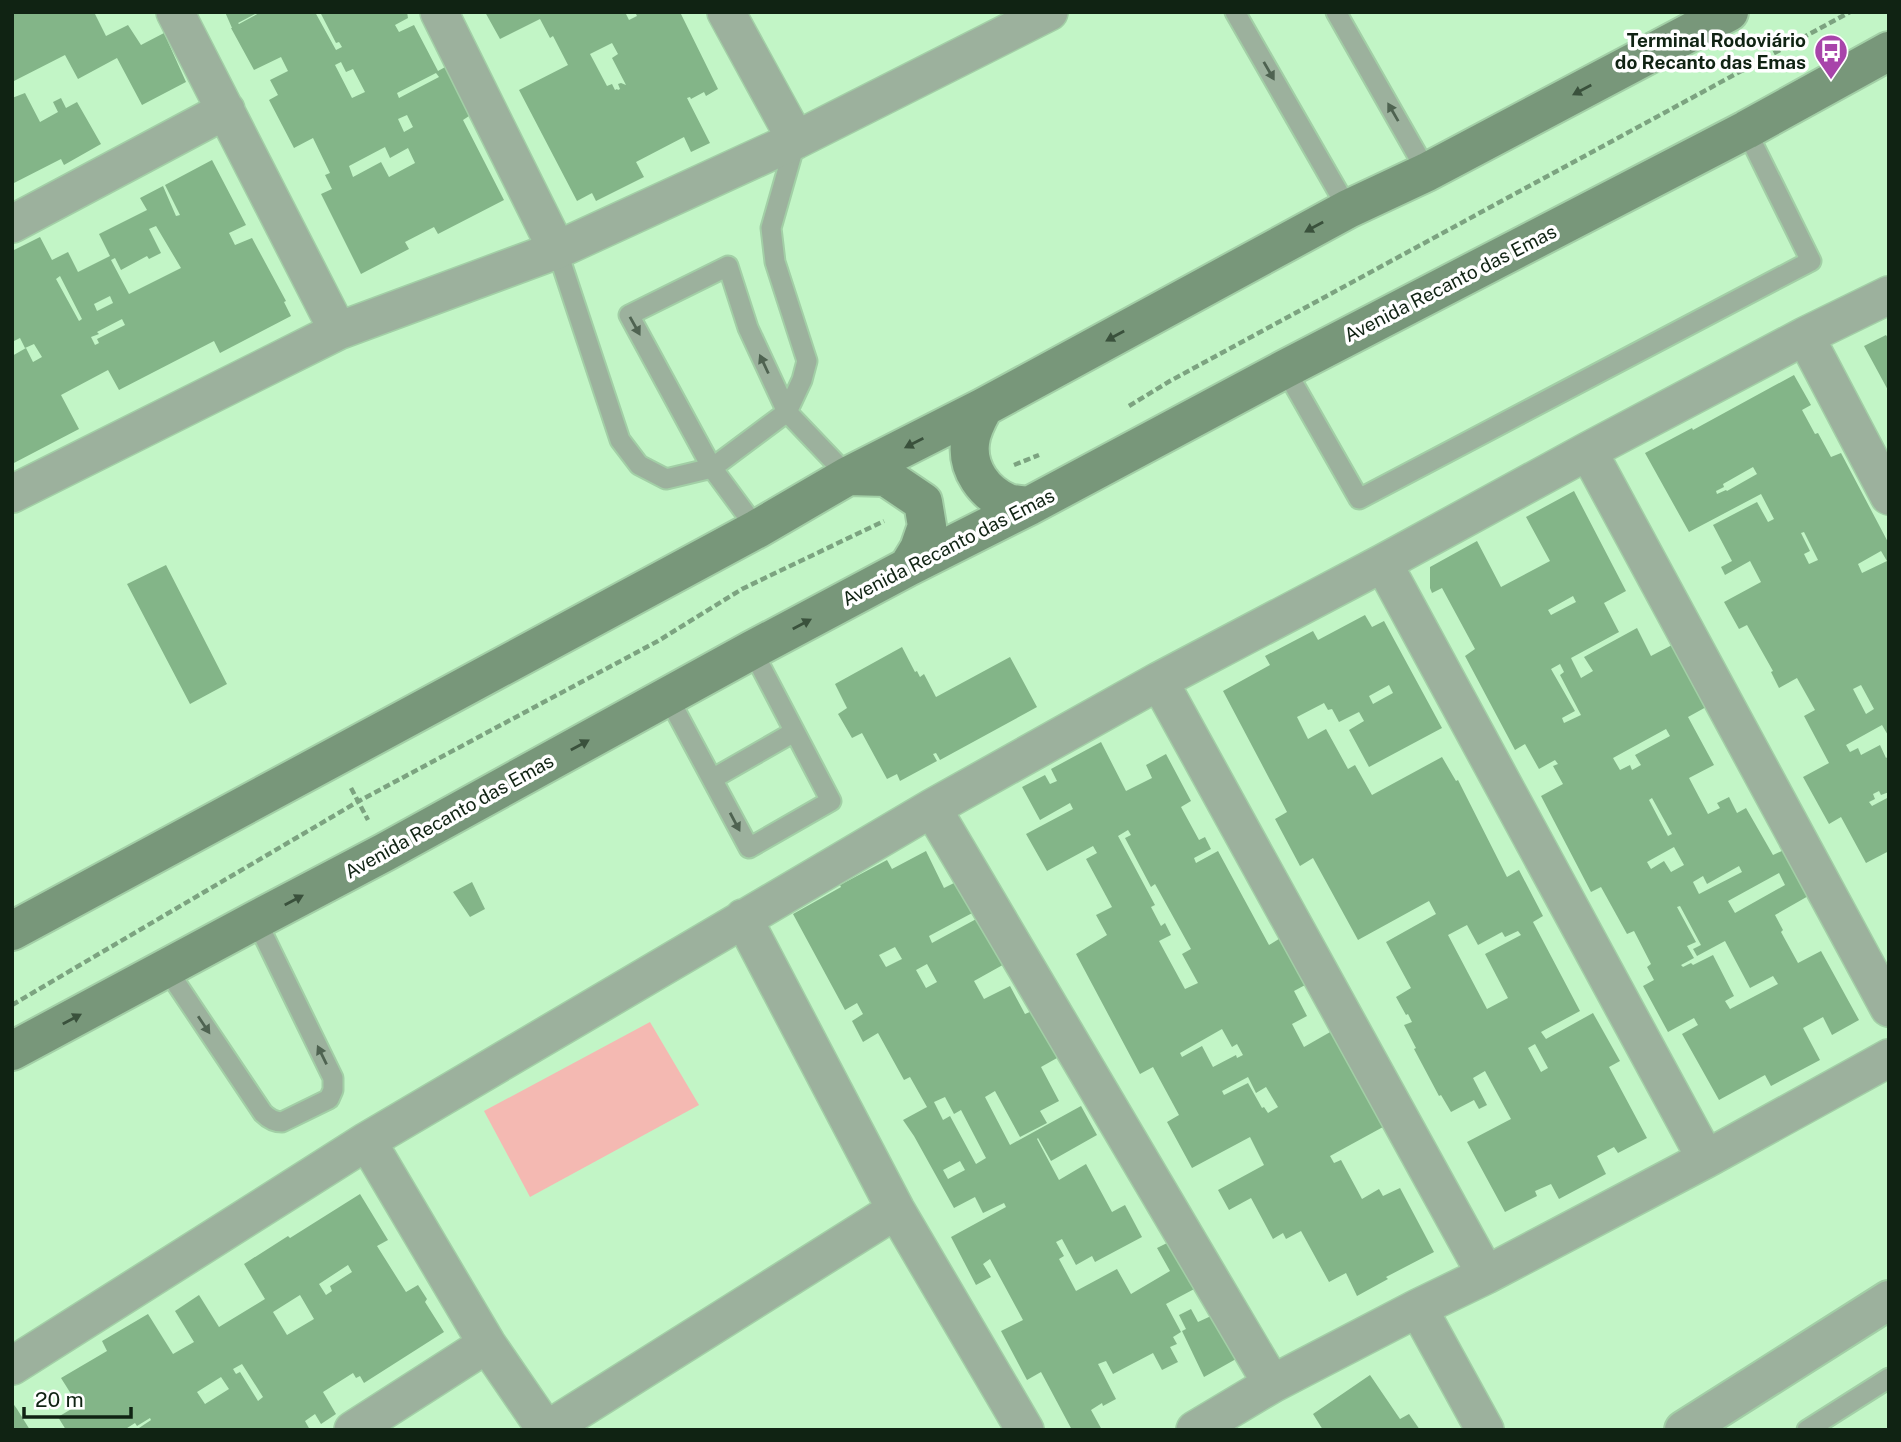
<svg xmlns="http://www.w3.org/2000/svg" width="1901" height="1442" viewBox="0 0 1901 1442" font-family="'Public Sans',sans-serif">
	<rect width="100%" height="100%" fill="#c2f5c6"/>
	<path fill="#f4b9b2" d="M650,1022l49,83 -169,92 -46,-86z"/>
	<path fill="#83b588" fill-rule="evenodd" d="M12,12h82l12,24 22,-11 13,20 23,-12 22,49 -44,23 -25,-47 -39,21 -13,-24 -53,27z
		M225,12h34l-21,11 1,1 22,-12h54l21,38 6,-3 -3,-5 -3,1 -16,-31h87l1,6 -13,7 4,7 15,-7 24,46 9,-5 25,48 -9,6 41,80 -66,34 -4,-7 -29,15 4,7 -48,25 -40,-80 11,-5 -7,-14 5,-2 -17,-35 -19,10 -25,-48 9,-5 -8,-15 18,-9 -7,-14 -27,13 -23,-42h1zM341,62l5,10 7,-3 12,23 -13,6 -17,-33zM436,73l3,4 -40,21 -2,-5zM407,115l6,12 -9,5 -6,-13zM385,147l5,11 18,-10 7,15 -26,14 -8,-15 -28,15 -4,-11z
		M485,12h140l4,8 8,-4 -2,-4h45l38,77 -12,7 -2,-4 -13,7 -1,-2 -3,1 23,45 -19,9 -7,-15 -48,25 8,15 -48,24 -4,-8 -15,8 -58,-111 49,-25 -15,-29 -3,2 -10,-19 -40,20zM612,43l6,11 -6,4 14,27 -5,-2 -3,1 2,5 -2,1 -1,-1 -2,1 -3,-6 -5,2 -17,-32z
		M25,93l15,29 18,-10 -5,-10 8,-4 5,10 11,-6 24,42 -37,21 -3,-6 -49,25v-86z
		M212,160l34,65 -17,8 6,12 17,-7 34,63 -2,1 7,14 -71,37 -6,-12 -95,49 -11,-20 -47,25 18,34 -67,35v-108l14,-8 7,14 9,-5 -8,-13 -9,4 -5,-10 -8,4v-91l28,-14 12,23 16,-8 10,20 32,-16 -11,-22 48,-24 -7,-12 23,-12 13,30 4,-1 -15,-30zM156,226l25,42 -52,26 -18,-34 4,-2 6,12 26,-14 2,3 12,-6 -12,-24zM60,276l22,43 -3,2 -23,-42zM110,296l3,7 -16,8 -3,-7zM122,319l3,6 -28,14 2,4 -4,2 -4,-8 8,-3 -2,-2z
		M1886,335l3,5v52l-25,-46z
		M1794,375l17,30 -9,5 13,24 3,-1 13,24 10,-4 48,91v193l-7,-12 -36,20 4,7 8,-4 3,7 19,-10 6,13 3,-2v36l-8,3 -2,-4 -6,3 2,5 -6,3 3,4 17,-9v54l-23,12 -25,-46 -12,7 -26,-47 26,-14 -25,-47 11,-6 -18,-32 -18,10 -8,-16 2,-1 -26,-46 -8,4 -15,-27 37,-20 -11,-21 -25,14 -4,-8 11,-6 -19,-36 44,-23 11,20 6,-3 -13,-25 -72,38 -44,-79 47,-25 1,2zM1753,467l4,7 -30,17 -1,-1 -9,4 -1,-3 8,-4 -1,-3zM1804,532l14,28 -9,4 -5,-10 6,-3 -9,-18zM1881,551l6,10 -25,12 -4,-9zM1861,685l13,24 -8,5 -13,-25z
		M1574,491l52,100 -22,12 15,29 -48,26 10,20 12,-7 -9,-14 53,-29 14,28 21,-11 9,16 3,-1 24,46 -20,11 26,48 -25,13 19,36 12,-6 -3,-5 12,-6 8,16 9,-5 27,47 11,-5 26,45 -35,20 8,15 -2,2 17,31 23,-12 38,69 -27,15 -9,-18 -20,11 17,32 -49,26 -6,-11 -46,25 -37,-66 16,-9 -4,-7 -26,14 -25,-46 11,-6 -7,-13 4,-3 -17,-33 -7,3 -26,-47 -10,5 -50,-96 22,-12 -10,-18 5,-2 -3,-4 -16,9 -14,-25 -10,6 -50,-94 10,-7 -33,-61 -10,5 -2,-5v-21l47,-26 24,46 49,-26 -24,-44zM1573,596l3,6 -25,13 -3,-5zM1560,664l4,8 -4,3 21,40 -17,8 -2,-5 13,-7 -24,-42zM1666,729l4,7 -35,19 6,10 -9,5 -2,-5 -10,5 -7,-12zM1652,798l20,36 -4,2 -19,-36zM1674,847l10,18 -13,7 -7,-11 -13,8 -4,-7zM1739,866l3,6 -43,22 -6,-12 10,-6 4,8zM1779,873l6,12 -50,28 -7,-12zM1680,906l21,39 -8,4 4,7 28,-15 25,47 23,-12 5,8 -48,25 -5,-8 9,-5 -21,-41 -20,10 -2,-2 -8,4 -2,-2 13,-7 -7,-12 9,-4 -19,-35z
		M166,565l61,119 -37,20 -63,-120z
		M1365,615l7,12 12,-6 58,107 -73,39 -20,-37 15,-9 -5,-9 -20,10 -7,-13 -4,1 -4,-7 -27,14 11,22 18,-10 22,40 7,-4 17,30 70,-38 14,24 2,-1 49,97 12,-7 24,46 -10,6 47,89 -39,21 5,7 47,-26 27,48 -11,6 38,71 -29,15 -4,-6 -17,9 9,18 -47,25 -8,-15 -16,7 2,5 -32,16 -38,-70 44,-23 -26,-48 -12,7 14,27 -8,4 -5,-9 -23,12 -10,-17 -2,1 -25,-47 2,-1 -12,-23 8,-3 -4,-8 -2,1 -10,-18 15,-9 -25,-46 50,-28 -7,-13 -71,39 -45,-82 -13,8 -25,-47 12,-7 -64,-121 47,-26 -5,-9 48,-25 5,9zM1389,685l4,8 -20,11 -4,-8zM1467,925l11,20 24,-13 3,5 13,-6 3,4 -36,19 23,44 -21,11 -39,-74zM1535,1044l13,24 -7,4 -13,-24z
		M902,647l13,25 2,-1 3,6 4,-3 12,23 74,-40 27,50 -97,53 -4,-7 -3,1 4,7 -37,20 -3,-7 -10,5 -25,-46 -10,5 -14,-24 9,-6 -12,-24z
		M1101,742l25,49 26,-13 -6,-13 20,-11 25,47 -10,6 18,33 6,-3 6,12 -17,9 2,5 22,-12 51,94 13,-8 25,47 -13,7 13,25 -15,8 12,23 28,-16 42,76h-2l11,20 -53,29 4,7 7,-3 21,39 17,-10 4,7 17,-8 34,64 -48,25 2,2 -31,17 -11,-23 -17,9 -28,-51 -15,8 -3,-6 -10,6 -22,-41 -22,12 -11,-20 46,-25 -14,-28 -58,31 -25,-46 12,-7 -26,-48 -13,7 -64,-120 31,-19 -11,-20 16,-8 -26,-48 11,-6 -4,-7 -46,25 -21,-37 47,-25 -3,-6 -30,17 -18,-33 23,-12 5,9 7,-3 -6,-12zM1128,830l3,5 -6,3 26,49 4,-3 36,65 -9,5 16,29 -13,6 -26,-48 12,-6 -6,-12 -4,3 -10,-19 4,-2 -37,-69zM1222,1029l10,18 5,-3 6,11 -6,3 -1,-3 -23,12 -11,-21 -20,11 -2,-4zM1248,1077l8,16 10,-6 12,20 -10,6 -4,-6 -2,1 -14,-25 -24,12 -2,-4z
		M926,851l18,37 16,-8 16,31 -47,25 3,7 59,-32 26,46 -43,24 10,18 26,-13 15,28 7,-3 25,47 -16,9 18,34 -19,10 7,12 -27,14 -25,-46 -10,6 25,48 71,-39 16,29 -46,26 -13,-23 -1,1 22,41 27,-16 26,48 13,-7 17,32 -47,25 -3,-6 -16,9 -14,-26 -6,3 8,14 -5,3 17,32 41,-22 14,25 39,-23 -13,-23 14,-7 27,46 -32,17 15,28 -8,5 4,7 -7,3 8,15 -16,8 -9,-17 -40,21 -7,-13 -8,3 18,35 -13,7 -1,-3 -11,7 11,20h-30l-31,-58 -14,8 -26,-49 22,-11 -33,-61 -7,5 8,13 -15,8 -25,-48 55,-30 -2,-4 -21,10 -8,-16 -21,11 -40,-72 -11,-16 24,-13 -17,-30 -6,3 -26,-47 -15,9 -11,-21 11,-7 -6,-11 -12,7 -52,-96 48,-27 -1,-2 47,-25 5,9zM895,947l7,12 -16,8 -7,-12zM927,964l10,18 -11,6 -10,-18zM945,1097l9,17 7,-4 25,48 -10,6 -26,-48 -7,4 -9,-18zM960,1161l5,9 -17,9 -5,-9z
		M472,882l13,27 -15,8 -17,-25z
		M360,1194l28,46 -11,6 29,46 12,-7 9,14 -2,3 19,30 -80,51 -4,-7 -4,2 -3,-5 -30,19 13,22 -15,10 -6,-10 -10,7 5,9h-174l15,-10 -1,-2 -13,8 -2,-3 -11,7h-58l-8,-13 20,-12 -17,-27 46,-27 -5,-10 46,-27 25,40 21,-12 -19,-31 24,-16 20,32 46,-28 -21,-35 44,-28 2,2zM348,1265l4,7 -22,14 2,5 -6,4 -7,-11zM300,1295l14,24 -27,16 -14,-23zM242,1364l21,33 -5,4 -18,-29 -4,2 -3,-5zM221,1377l8,12 -24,15 -8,-12z
		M1191,1309l7,13 13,-6 25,43 -32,18 -22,-46 4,-2 -7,-14z
		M1370,1375l30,44 9,-5 11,16h-97l-10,-16z
		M12,1402l5,7 13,21h-18z"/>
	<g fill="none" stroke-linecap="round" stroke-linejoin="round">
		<g stroke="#a2cfa6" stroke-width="23">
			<path id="service" d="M1235,12l113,197
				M1336,12l91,160
				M557,250l63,190 19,25 27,14 46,-11 75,-56 15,-32 5,-19 -32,-99 -4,-34 25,-88
				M1285,369l74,130 452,-238 -65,-131
				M757,529l-45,-61 -83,-153 99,-49 20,62 39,84 61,64
				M668,697l81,151 82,-47 -79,-151
				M712,779l82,-47
				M166,968l97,145c6,6 11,9 19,9l47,-23 4,-9v-12l-77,-158
				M1807,1430l82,-52"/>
		</g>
		<g stroke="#a2cfa6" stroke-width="40">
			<path id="minor" d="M175,12l163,319
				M439,12l118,238
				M726,12l70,128
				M12,224l214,-114
				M1805,336l84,160
				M1588,451l301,557
				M12,494l326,-163 219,-81 239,-110 253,-128
				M1383,563l323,596
				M1159,681l327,594
				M932,808l340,576
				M743,918l153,292 129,220
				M367,1141l120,203 59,86
				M1418,1308l67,122
				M12,1366l355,-225 565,-333 227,-127 224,-118 205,-112 217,-115 84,-41
				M353,1430l134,-86
				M547,1430l349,-220
				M1195,1430l77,-46 146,-76 68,-33 220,-116 183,-101"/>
		</g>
		<g stroke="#a2cfa6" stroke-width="42">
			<path id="tertiary" d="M1684,1430l205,-130"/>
		</g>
		<g stroke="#a2cfa6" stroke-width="42">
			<path id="secondary" d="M984,407c-6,11 -13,23 -14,36 -3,26 14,50 38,60 7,2 14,2 21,3
				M848,476l38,1 37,25 4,24 -8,23 -11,18
				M12,931l745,-402 91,-53 136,-69 364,-198 79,-37 302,-160
				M12,1051l244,-131 129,-68 367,-202 156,-83 121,-61 256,-137 461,-239 143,-79"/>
		</g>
		<path stroke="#7ca380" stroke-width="4.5" stroke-dasharray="7 3.5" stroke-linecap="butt" d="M1129,406l41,-25 680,-369
			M1014,465l25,-10
			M351,788l17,32
			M12,1005l347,-204 299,-160 84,-52 142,-68"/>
		<use href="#service" stroke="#9cb19d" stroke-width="19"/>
		<use href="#minor" stroke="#9cb19d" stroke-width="37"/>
		<use href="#tertiary" stroke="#9cb19d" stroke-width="38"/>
		<use href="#secondary" stroke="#78977a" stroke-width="38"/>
	</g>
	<defs><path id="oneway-solid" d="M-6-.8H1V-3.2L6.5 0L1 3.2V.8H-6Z" transform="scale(1.75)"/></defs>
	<g fill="#4f6351">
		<use href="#oneway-solid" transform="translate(1269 71) rotate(60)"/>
		<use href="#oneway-solid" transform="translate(1393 112) rotate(-120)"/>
		<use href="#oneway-solid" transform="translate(635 326) rotate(61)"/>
		<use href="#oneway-solid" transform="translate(764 364) rotate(-115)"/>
		<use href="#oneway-solid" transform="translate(735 822) rotate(62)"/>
		<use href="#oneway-solid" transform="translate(204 1025) rotate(56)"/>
		<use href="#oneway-solid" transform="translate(322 1055) rotate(-116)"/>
	</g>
	<g fill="#3a513c">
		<use href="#oneway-solid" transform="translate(1582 90) rotate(152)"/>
		<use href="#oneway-solid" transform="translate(1314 227) rotate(151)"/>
		<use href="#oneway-solid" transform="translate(1115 336) rotate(151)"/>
		<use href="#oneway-solid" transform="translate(914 443) rotate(153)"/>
		<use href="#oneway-solid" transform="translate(802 624) rotate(-28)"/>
		<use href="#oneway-solid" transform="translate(580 745) rotate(-29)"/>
		<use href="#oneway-solid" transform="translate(294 900) rotate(-28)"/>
		<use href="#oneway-solid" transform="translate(72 1019) rotate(-28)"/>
	</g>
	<defs>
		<g id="bus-pin" transform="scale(1.75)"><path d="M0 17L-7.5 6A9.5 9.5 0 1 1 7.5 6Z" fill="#a844aa" stroke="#fff"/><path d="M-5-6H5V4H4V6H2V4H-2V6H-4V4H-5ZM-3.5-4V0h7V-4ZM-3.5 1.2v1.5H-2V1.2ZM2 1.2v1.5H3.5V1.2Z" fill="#fff"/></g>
	</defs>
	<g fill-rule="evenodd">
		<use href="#bus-pin" x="1831" y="51"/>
	</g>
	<g text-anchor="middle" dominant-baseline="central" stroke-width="7" stroke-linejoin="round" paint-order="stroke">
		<g font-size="19" font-weight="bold" fill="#102313" stroke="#fff" text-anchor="end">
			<text x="1806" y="40">Terminal Rodoviário<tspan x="1806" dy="22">do Recanto das Emas</tspan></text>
		</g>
		<g font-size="19" fill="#102313" stroke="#fff">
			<text transform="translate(1450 283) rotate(-27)">Avenida Recanto das Emas</text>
			<text transform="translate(948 547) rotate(-27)">Avenida Recanto das Emas</text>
			<text transform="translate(449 816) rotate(-29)">Avenida Recanto das Emas</text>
		</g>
	</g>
	<rect width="1901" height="1442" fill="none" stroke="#102313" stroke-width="28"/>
	<path d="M24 1407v10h107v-10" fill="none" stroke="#102313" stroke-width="3.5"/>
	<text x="35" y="1407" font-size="21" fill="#102313" stroke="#ffffff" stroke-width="5" paint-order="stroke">20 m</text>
</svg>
